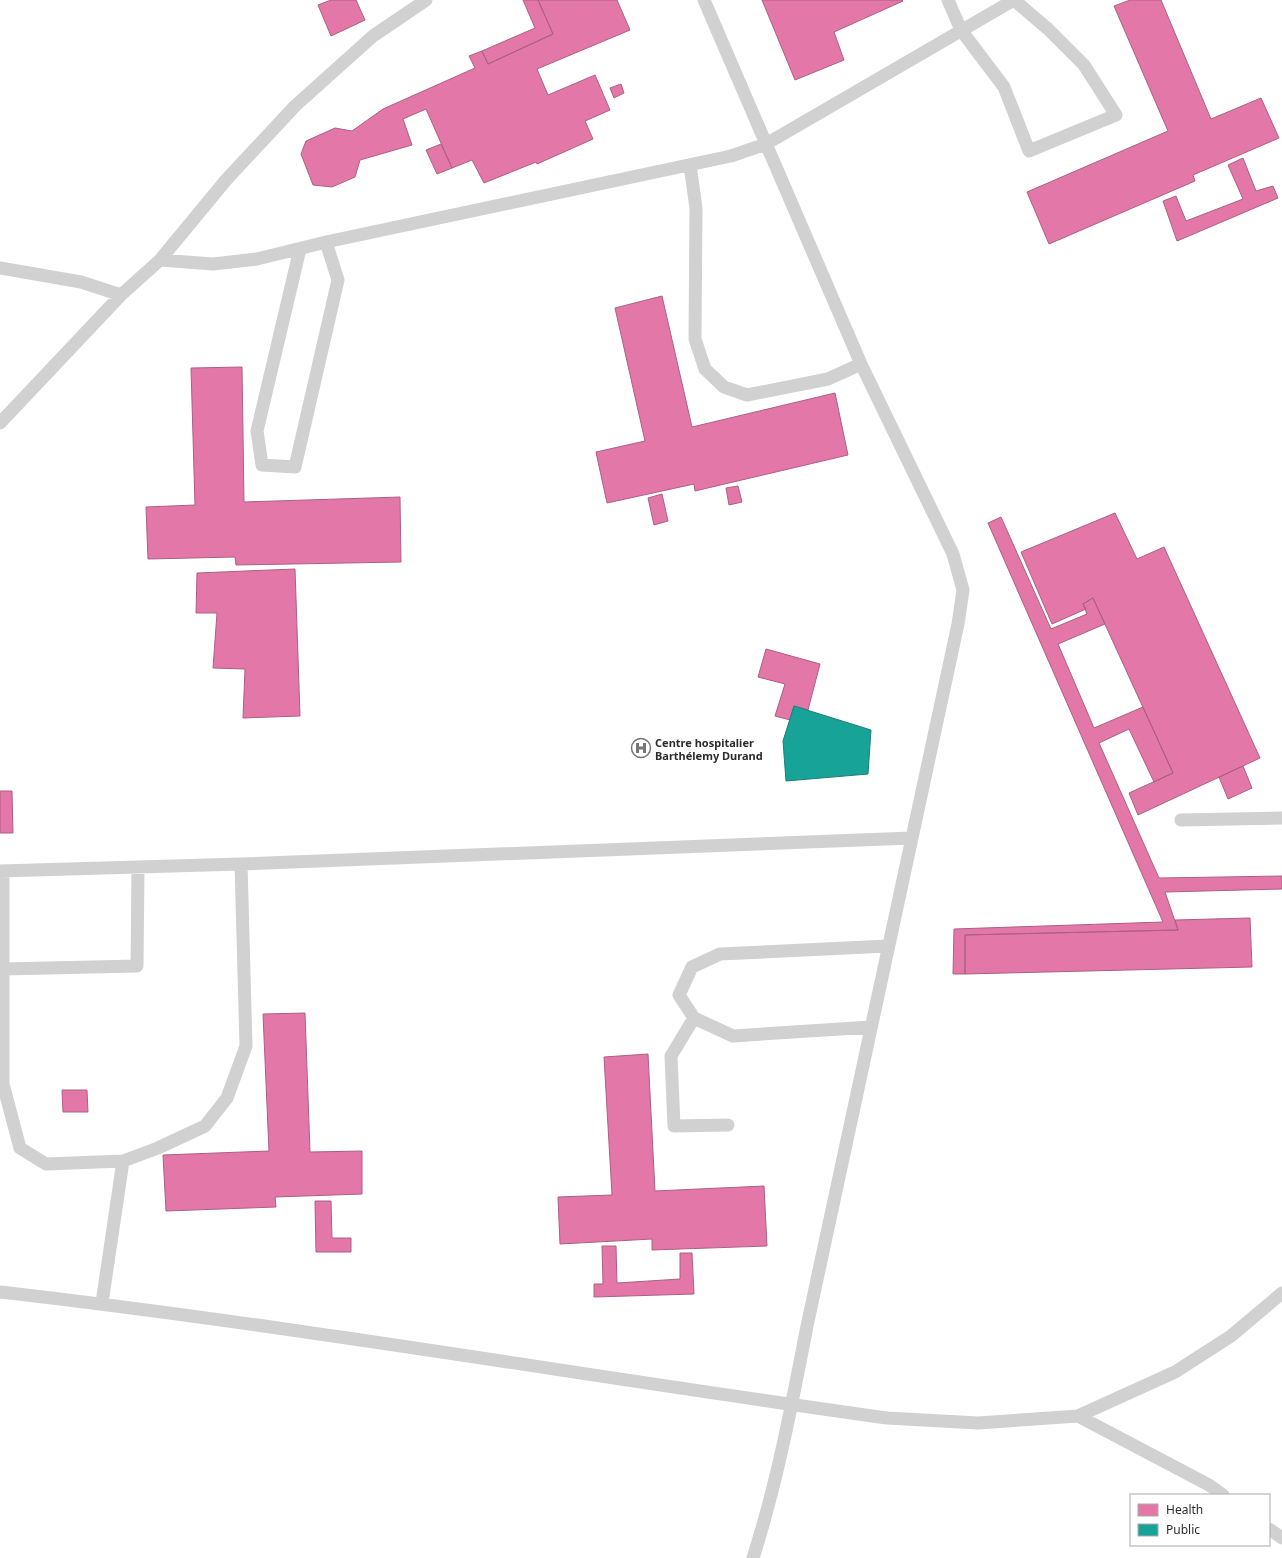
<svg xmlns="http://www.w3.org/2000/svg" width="1282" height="1558" viewBox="0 0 1282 1558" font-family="'Noto Sans',sans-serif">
	<rect width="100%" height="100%" fill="#fff"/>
	<path fill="#e377a8" stroke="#ac6083" d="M331,0h25l9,20 -34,16 -13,-31z
		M523,0h15l15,34 -65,30 -6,-13 53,-23z
		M538,0h79l13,30 -93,39 11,26 47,-20 15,35 -25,11 8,18 -56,25 -1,-2 -52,21 -12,-23 -20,8 -26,-59 -23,10 9,26 -52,15 -5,17 -23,10 -19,-2 -12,-31 5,-13 29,-13 17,3 31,-22 92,-41 -6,-12 13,-5 6,13 65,-30z
		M762,0h140l1,1 -69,31 10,28 -49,20z
		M1130,0h31l50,119 50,-21 18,40 -86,37 2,6 -146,63 -22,-52 141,-61 -54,-125z
		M621,84l3,9 -10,5 -4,-10z
		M441,144l11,24 -15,6 -11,-24z
		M1243,158l13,33 17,-5 5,12 -101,43 -14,-40 13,-5 10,25 57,-22 -15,-34z
		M662,296l30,131 143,-34 13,62 -153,36 -1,-7 -87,19 -11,-51 49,-11 -30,-133z
		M242,367l2,135 156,-5 1,65 -165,3 -1,-8 -87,2 -2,-52 49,-2 -4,-137z
		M738,486l4,16 -13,3 -3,-17z
		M662,494l6,27 -14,4 -6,-27z
		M1115,513l22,46 27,-12 96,211 -122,57 -9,-22 44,-20 -80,-175 -10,6 3,5 -34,15 -31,-72z
		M1001,517l50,112 36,-15 -4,-10 10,-6 12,26 -47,20 36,84 49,-21 30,66 -19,9 -25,-53 -30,14 60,135 123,-2v13l-117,3 13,38 -213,5v39h-12l1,-45 209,-7 -175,-399z
		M295,569l5,147 -57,2 2,-49 -32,-1 4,-55h-21l1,-40z
		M766,649l54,15 -12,46 -14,-4 -4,14 -15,-4 10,-32 -27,-7z
		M1243,766l9,22 -24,11 -9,-22z
		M0,791h12l1,42h-13z
		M1250,918l2,49 -287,7v-39l213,-5 -3,-10z
		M305,1013l5,139 52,-1v43l-87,3 1,10 -110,4 -3,-56 106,-4 -6,-137z
		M648,1054l7,137 109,-5 3,60 -115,4v-11l-92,5 -2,-47 54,-2 -8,-138z
		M62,1090h25l1,22h-25z
		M315,1201h16l1,37h19v14h-35z
		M602,1246h14l1,37 63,-4v-26h12l2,41 -100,3v-13h9z"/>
	<path fill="#17a398" stroke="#1d7f78" d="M794,706l77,24 -3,44 -82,7 -3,-40z"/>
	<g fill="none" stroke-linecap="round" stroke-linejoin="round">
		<path stroke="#d1d1d1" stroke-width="13" d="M704,0l157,364 92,190 10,36 -5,34 -151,702c-15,78 -30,157 -54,232
			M948,0l13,30 43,57 25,64 87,-36 -32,-50 -36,-36 -34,-29
			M690,165l6,43 -1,131 10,30 19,18 23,8 81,-16 33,-15
			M300,249l-43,182 5,34 33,2 43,-187 -12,-38
			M160,260l53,4 44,-5 69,-17 405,-86 35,-12 248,-144
			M0,268l81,14 40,13
			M0,423l121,-128 39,-35 66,-80 69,-74 78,-70 53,-36
			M1181,820l101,-2
			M0,871l241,-7 671,-26
			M3,871v213l17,64 26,16 77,-3 35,-13 47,-22 22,-28 19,-52 -5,-182
			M3,969l134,-3 1,-99
			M694,1018l-23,38 3,70 54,-1
			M871,1027l-138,9 -39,-18 -15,-23 13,-28 28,-13 168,-8
			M0,1292c297,34 591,85 887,126l91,5 100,-7 97,-44 56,-36 51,-43
			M102,1303l21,-142
			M1078,1416l131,69 14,10
			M1269,1529l13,9"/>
	</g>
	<defs>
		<g id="hospital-ring" transform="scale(1)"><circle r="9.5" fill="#fff" stroke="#767676" stroke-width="1.5"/><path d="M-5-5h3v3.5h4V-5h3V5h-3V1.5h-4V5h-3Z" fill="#767676"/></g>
	</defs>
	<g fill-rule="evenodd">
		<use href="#hospital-ring" x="641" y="748"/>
	</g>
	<g text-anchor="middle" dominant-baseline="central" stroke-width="4" stroke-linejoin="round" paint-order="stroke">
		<g font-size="11" font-weight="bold" fill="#2c2c2c" stroke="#fff" text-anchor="start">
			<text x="655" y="742">Centre hospitalier<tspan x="655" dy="13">Barthélemy Durand</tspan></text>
		</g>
	</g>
	<rect x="1130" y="1494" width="140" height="52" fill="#ffffff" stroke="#ababab"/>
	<rect x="1138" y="1504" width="20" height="12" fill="#e377a8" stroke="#ababab"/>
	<text x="1166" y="1514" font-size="12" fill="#2c2c2c">Health</text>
	<rect x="1138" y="1524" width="20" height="12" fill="#17a398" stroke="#ababab"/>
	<text x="1166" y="1534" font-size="12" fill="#2c2c2c">Public</text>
</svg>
